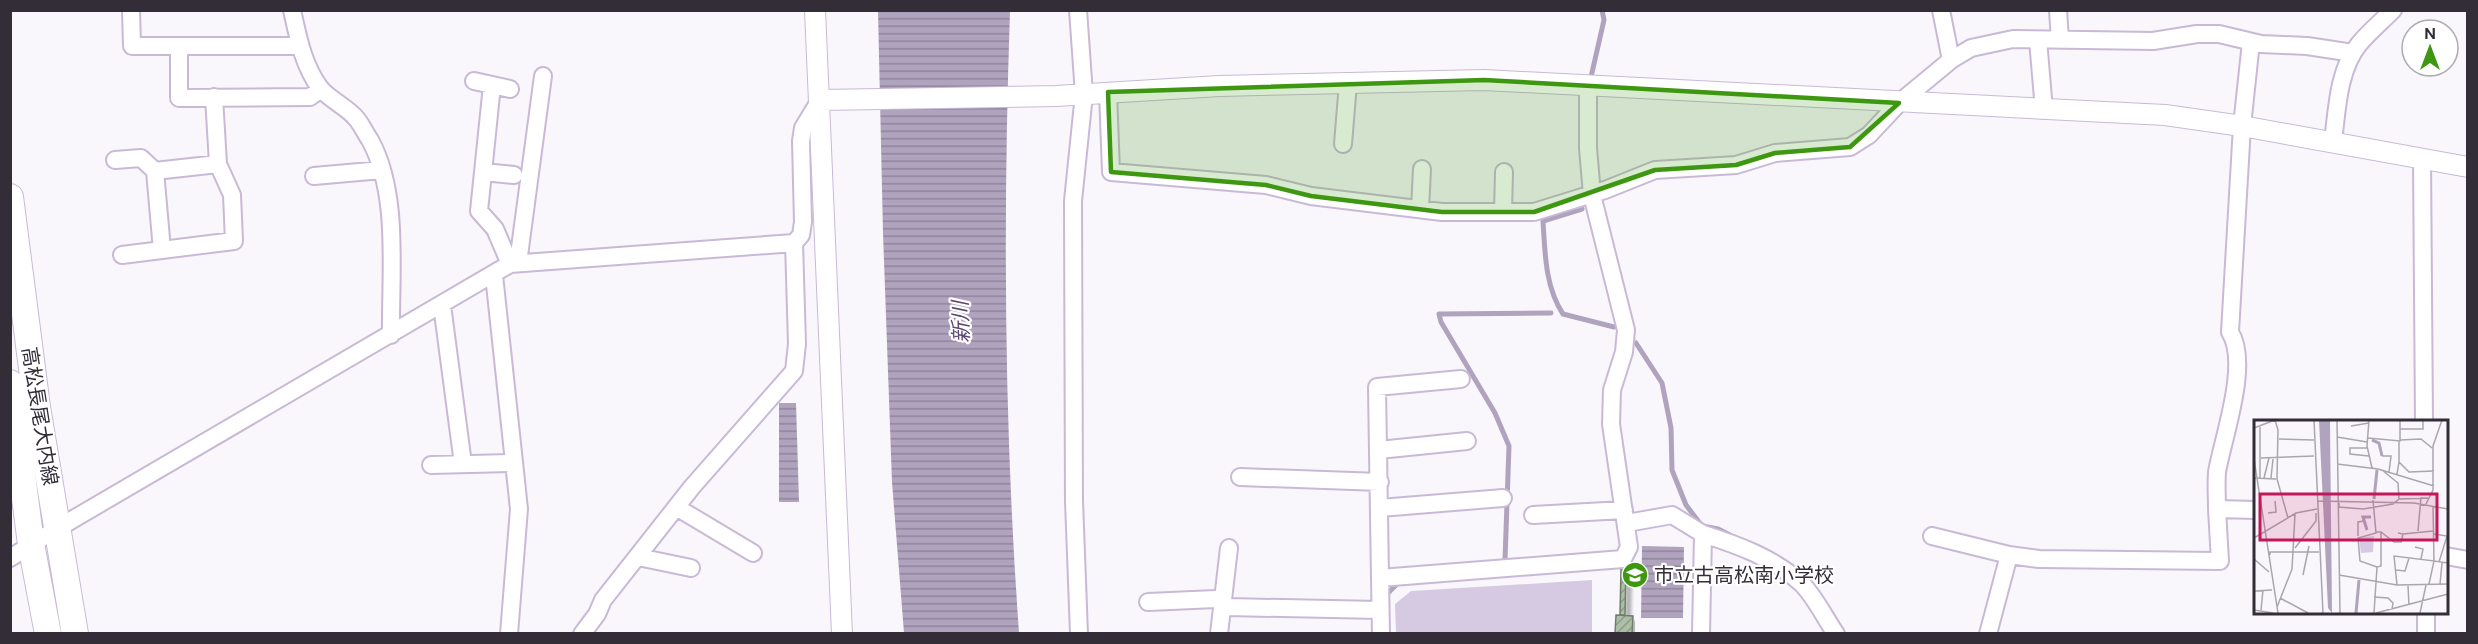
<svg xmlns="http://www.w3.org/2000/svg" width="2478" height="644" viewBox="0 0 2478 644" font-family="'DM Sans','Noto Sans JP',sans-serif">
	<defs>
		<pattern id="water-rules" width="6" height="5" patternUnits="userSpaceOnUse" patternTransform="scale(1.5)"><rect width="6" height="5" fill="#b0a3bd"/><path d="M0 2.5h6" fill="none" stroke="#90859b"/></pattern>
		<pattern id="building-hatch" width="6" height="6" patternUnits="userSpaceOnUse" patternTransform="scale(1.5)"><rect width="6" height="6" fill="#acbfa6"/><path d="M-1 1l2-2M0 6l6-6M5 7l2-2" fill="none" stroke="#8d9c88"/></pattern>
		<filter id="shadow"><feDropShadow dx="5.5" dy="5.5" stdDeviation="1.5" flood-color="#0004"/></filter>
	</defs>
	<rect width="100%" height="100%" fill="#f9f6fc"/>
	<path fill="#d6cae2" d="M1592,580v53h-196l-1,-29 16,-13z"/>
	<path fill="url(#water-rules)" d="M878,11h132c-7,207 -6,416 9,622h-115l-12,-151 -9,-249z
		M779,403h17l3,99h-20z
		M1642,546l42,1 -1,71h-42z"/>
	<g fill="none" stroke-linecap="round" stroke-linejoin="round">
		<path stroke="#b0a3bd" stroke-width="5" d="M1591,77l13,-57 -2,-10
			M1582,209l-39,12c2,31 2,66 20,93l51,13
			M1636,343l26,40 9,45 1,42 14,35 16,21 16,3 12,6
			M1505,560l4,-114 -14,-33 -54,-91 -2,-8 112,-1
			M1386,599v-4l14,-14"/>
	</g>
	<path fill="url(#building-hatch)" stroke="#6d7f68" stroke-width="1.5" filter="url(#shadow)" d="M1621,569h5l-1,46h-5z
		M1616,615l17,1 -1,18h-17z"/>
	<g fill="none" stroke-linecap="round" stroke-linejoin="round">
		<g stroke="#c8bad6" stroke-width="20">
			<path id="minor" d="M131,10l1,36h168
				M292,10c6,27 11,55 28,78 9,11 25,18 35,29 6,6 10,16 15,23 30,54 20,135 21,195
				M1078,10l6,84 -11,107 1,300 5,133
				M2058,10l2,30
				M2038,40l6,70
				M179,46v52l131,-1 11,-8
				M1951,60l20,-12 42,-9 140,2 44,-7h22l42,10 46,2 46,7
				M474,81l36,8
				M492,85l-13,126 16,18 15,35
				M1108,92l3,80 155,13 45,11 131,16h92l71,-22 50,-20 81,-5 39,-12 75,-6 19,-12 30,-32 52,-43 -10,-50
				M2333,142c4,-32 5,-72 26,-98 10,-12 23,-23 34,-34
				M1343,144l5,-61
				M2422,158l2,264
				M115,160l26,-2 14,13 63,-7
				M155,171l7,79
				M483,172l31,3
				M314,176l68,-6
				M1420,209l2,-40
				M1503,212l1,-40
				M122,255l112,-14 -2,-46 -14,-31 -4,-67
				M518,263l25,-187
				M494,275l25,234 -10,125
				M442,305l21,159
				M1379,450l88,-9
				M431,465l83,-2
				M1240,477l140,5
				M676,507l77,46
				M1380,508l123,-10
				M2217,509c0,-12 -1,-25 0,-37 6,-35 33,-108 13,-140l12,-206 9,-84
				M1533,515l91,-5
				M1627,523l45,-8 31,19 -2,100
				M1703,534c35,11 71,24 99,50 13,13 23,34 34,50
				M1932,536l77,19 -21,79
				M2009,555l30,4 181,2 -3,-52 39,1
				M2446,556l22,4
				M638,557l53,11
				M10,558l48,-30 452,-264 284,-21 7,-8 2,-13 -2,-81 2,-13 17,-28
				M1380,578l-3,-191 84,-8
				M1148,602l68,-3 11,8 153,3
				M2426,612v22
				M582,634l15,-20 6,-14 89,-113 102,-116 3,-27 -3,-101
				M1219,634l10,-86
				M1381,634l-1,-56 243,-19 6,-12 -18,-123 1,-34 12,-38 2,-22 -34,-135 -4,-47v-62"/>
		</g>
		<g stroke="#c8bad6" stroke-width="22">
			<path id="tertiary" d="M815,10l27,624
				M820,100l236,-4 163,-10 265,-6 681,35 77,11 226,41"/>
		</g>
		<g stroke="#c8bad6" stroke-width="28">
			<path id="primary" d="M10,197l27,210 38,227
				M10,383l21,161 17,90"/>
		</g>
		<use href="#minor" stroke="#fff" stroke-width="16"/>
		<use href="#tertiary" stroke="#fff" stroke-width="20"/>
		<use href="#primary" stroke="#fff" stroke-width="26"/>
	</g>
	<path fill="#3e9710" fill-opacity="0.2" stroke="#3e9710" stroke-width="4.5" stroke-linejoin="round" d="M1484,80l415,23 -49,44 -75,6 -39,12 -81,5 -121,42h-92l-131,-16 -45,-11 -155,-13 -3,-80z"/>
	<defs>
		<g id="school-disc" transform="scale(1.35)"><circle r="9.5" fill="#3e9710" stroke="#fff"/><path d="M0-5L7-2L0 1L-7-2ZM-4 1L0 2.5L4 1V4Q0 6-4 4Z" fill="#fff"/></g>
	</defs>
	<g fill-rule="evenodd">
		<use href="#school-disc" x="1635" y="575"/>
	</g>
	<g text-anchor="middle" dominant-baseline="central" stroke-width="4.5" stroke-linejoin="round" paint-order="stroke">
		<g font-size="20" fill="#332d38" stroke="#fff">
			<text transform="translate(40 416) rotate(81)">高松長尾大内線</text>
		</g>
		<g font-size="20" fill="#332d38" stroke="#fff" text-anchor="start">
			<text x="1654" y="575">市立古高松南小学校</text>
		</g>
		<g font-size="21" font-style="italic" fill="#5e4871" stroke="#fff">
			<text transform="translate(961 322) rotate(-92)">新川</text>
		</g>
	</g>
	<g transform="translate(2254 420)">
		<rect width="194" height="194" fill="#f9f6fc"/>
		<path d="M120,116l-1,16 -12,1 -2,-15z" fill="#d6cae2"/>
		<path d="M65,0h11v4l2,189 -4,-5z" fill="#b0a3bd"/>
		<path fill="none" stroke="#b0a3bd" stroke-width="3" d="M118,20l7,3 3,13M120,79l3,-29M113,110l-4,-13h8M102,193l3,-33"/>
		<path fill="none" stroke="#aaa6ae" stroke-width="1.5" d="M21,0l3,10 -1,49 11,39M60,0l9,193M83,0l3,193M115,0l-2,26 5,22M97,6l18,-3M0,8l21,-8M146,9h23v-9M83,17l30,5M114,18l32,3v-21M25,19l35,1M146,20l21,-1 11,9M145,21v21M113,28h-17v6l19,2M128,36h9l-2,16M7,38l53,-2M0,39l24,154M83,44l41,5 56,17M143,54l2,-12 10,10 25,-1M0,58l22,1M6,58v-53M10,58l5,-20M17,58l2,-19M145,79l29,-1M119,80l3,33 -18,5 2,23 17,6 -3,46M64,81l96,2 34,6M85,83v4l24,2 30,-5 6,-5 -1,-16 -16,-13M172,84l7,-14v-44l9,-26M14,93l8,-1 -1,-11M164,111l3,-34M122,112h5v34l-4,1M127,112l13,10h7l2,-8 -5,-1M149,114l30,-3M180,114l13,2 -8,26M104,116v-14l6,-1M0,118l42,-25 21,-4M161,127l8,2 -2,10M41,128l21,-27v-8M16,135v-3h49M0,139l15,13M142,150l9,1 4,-13M49,155l6,-29M85,155l58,10 51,-1M175,164l5,-23 14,2M186,164l2,-21M143,165l-3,-29 40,5 -1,-55M154,166l1,19M0,171l18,-1M120,177l14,1 5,5 -1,6M26,178l28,15M23,187l15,-38 3,-55M0,190l19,3M7,190l2,-20M122,193l72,-19M166,193l6,-28"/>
		<path fill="#c2185b" fill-opacity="0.15" stroke="#c2185b" stroke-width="3" d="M6,74h177v46h-177z"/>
		<rect width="194" height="194" fill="none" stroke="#332d38" stroke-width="3"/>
	</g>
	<rect width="2478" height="644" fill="none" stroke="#332d38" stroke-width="24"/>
	<g transform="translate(2430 48)"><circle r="28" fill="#ffffff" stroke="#adabaf" stroke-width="1.5"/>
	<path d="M0-4.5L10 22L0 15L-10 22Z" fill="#3e9710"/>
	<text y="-9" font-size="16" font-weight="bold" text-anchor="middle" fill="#332d38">N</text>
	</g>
</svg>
